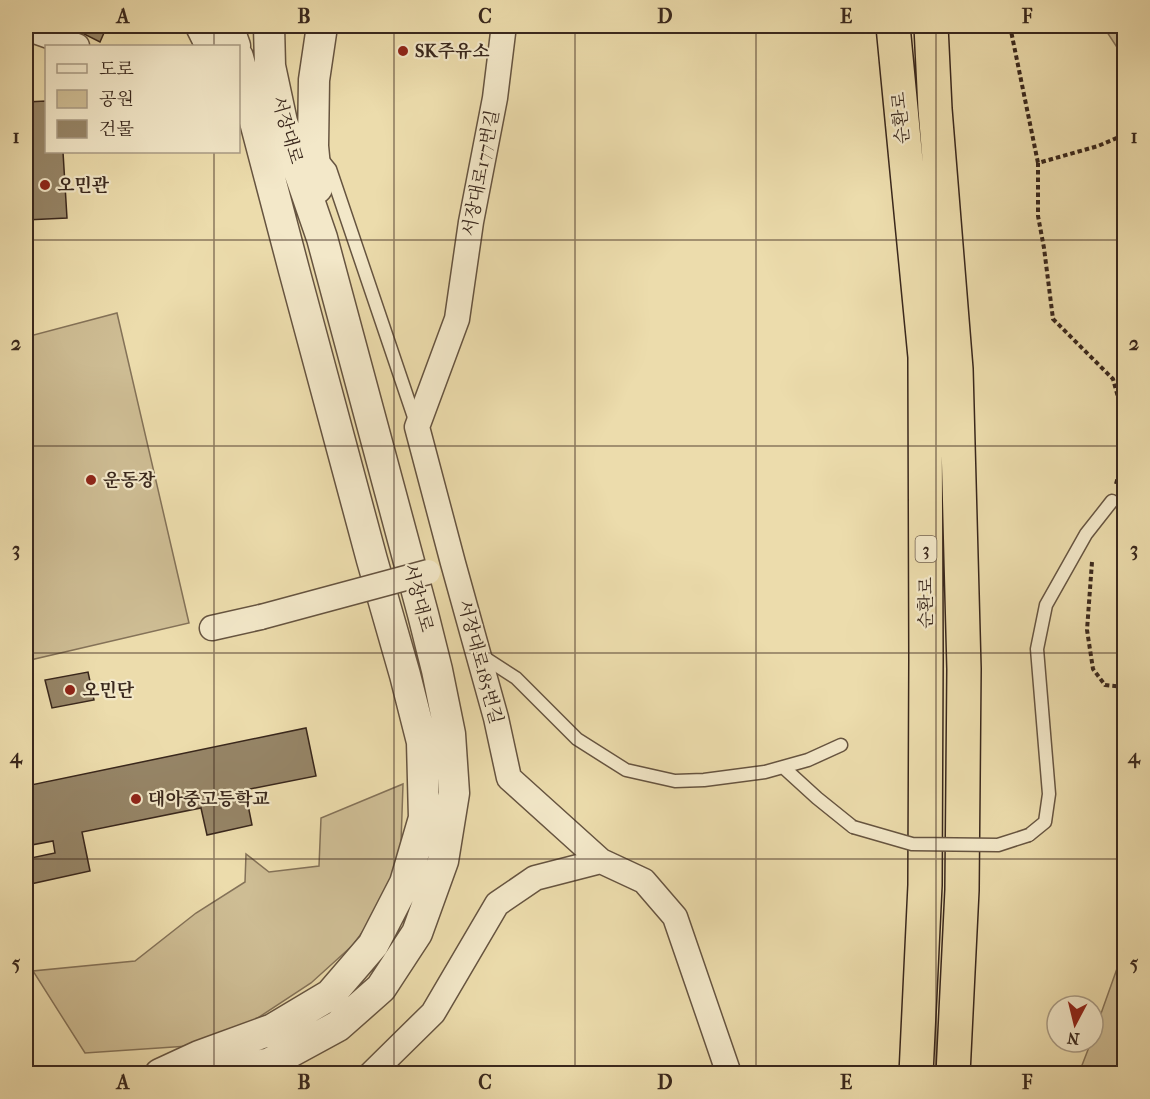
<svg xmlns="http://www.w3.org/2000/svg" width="1150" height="1099" viewBox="0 0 1150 1099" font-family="'IM FELL French Canon','Noto Serif KR',serif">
	<rect width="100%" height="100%" fill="#ecdcac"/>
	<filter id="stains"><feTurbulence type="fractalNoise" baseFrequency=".00333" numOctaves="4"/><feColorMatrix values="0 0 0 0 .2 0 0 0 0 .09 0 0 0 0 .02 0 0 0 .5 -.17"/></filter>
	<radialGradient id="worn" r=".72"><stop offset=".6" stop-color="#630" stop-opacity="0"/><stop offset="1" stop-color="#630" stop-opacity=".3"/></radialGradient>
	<path fill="#cebd94" stroke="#847258" stroke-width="1.5" d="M1103,26h21v32z
		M117,313l72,310 -163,38v-324z
		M403,784l-2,59 -12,52 -36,50 -42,38 -93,61 -133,9 -52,-82 102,-10 61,-48 49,-31 1,-28 23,18 50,-6 2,-48z
		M1124,949v124h-45l12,-31h2v-6z"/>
	<path fill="#968567" stroke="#39271c" stroke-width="1.5" d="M78,26h29l-7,16 -24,-12z
		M46,101v51h17l4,66 -41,2v-118z
		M88,672l6,28 -42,8 -7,-28z
		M306,728l10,48 -71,14 7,35 -45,10 -6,-27 -119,24 8,39 -64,14v-26l29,-6 -2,-12 -27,5v-60z"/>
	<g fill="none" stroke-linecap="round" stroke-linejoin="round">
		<g stroke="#665440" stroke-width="15">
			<path id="service" d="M321,158l9,11 86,254
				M482,656l34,22 61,61 49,31 49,11 29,-1 61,-8 43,-12 33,-15
				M783,767l34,31 36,29
				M1029,835l16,-13 4,-28 -12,-145 9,-44 40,-71 26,-33"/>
		</g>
		<g stroke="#665440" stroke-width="27">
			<path id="minor" d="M503,26v7l-8,65 -24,124 -14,97 -40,108 36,136 43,155 13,60 92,83
				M26,28l51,18
				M212,628l49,-11
				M371,1074l62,-61 64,-109 38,-26 66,-17 43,20 31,36 54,157"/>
		</g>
		<g stroke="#665440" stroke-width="33">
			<path id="tertiary" d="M201,26l10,20
				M228,26l7,20
				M317,188l-4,-42 1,-66 8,-54
				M160,1074l39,-18 74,-27 57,-34 43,-50 32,-62 19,-65 -2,-76 -17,-67 -33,-115 -78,-290 -56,-213
				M222,1074l48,-11 68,-37 43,-38 36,-55 26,-72 11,-68 -4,-59 -13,-64 -14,-56 -101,-376 -40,-116 -12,-56 -1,-40"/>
		</g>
		<g stroke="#39271c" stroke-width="36">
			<path id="trunk" d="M893,26l32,331 1,303 -1,225 -9,189
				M931,26l4,83 21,260 8,300 -2,221 -9,184"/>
		</g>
		<path stroke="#39271c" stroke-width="4" stroke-dasharray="4.5 3" stroke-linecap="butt" d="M1010,26l28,137
			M1124,135l-26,11 -60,17v53l6,32 9,71 60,60 11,40
			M1116,484l8,-28v-9
			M1092,562l-5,68 6,39 12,16 19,2"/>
		<use href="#service" stroke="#f3e8c9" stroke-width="12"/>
		<use href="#minor" stroke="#f3e8c9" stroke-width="24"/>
		<use href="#tertiary" stroke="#f3e8c9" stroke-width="30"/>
		<use href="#trunk" stroke="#ecdcac" stroke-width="33"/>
		<g stroke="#665440" stroke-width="15" stroke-linecap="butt">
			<path id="service-bridge" d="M853,827l59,17 86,1 31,-10"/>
		</g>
		<g stroke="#665440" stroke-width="27" stroke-linecap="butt">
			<path id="minor-bridge" d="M261,617l167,-45"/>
		</g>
		<use href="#service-bridge" stroke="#f3e8c9" stroke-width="12"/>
		<use href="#minor-bridge" stroke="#f3e8c9" stroke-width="24"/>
	</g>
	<path fill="none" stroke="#39271c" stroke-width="1.5" stroke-opacity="0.55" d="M214,26v20M394,26v1048M575,26v1048M756,26v1048M936,26v1048M214,152v922M26,240h1098M26,446h1098M26,653h1098M26,859h1098"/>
	<g fill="#8f2418" stroke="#f3e8c9" stroke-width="2">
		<circle cx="403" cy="51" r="6"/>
		<circle cx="45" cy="185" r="6"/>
		<circle cx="91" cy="480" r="6"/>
		<circle cx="70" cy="690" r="6"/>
		<circle cx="136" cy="799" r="6"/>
	</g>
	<g text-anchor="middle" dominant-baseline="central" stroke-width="4.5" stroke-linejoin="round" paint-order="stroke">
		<rect fill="#f3e8c9" stroke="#716150" stroke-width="1.5" x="915.5" y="536" width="21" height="26" rx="4.5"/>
		<g font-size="16" font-weight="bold" fill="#39271c">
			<text x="926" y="549">3</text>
		</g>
		<g font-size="18" font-weight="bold" fill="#39271c" stroke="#f3e8c9" text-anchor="start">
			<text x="415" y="51">SK주유소</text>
			<text x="57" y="185">오민관</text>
			<text x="103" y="480">운동장</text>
			<text x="82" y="690">오민단</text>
			<text x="148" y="799">대아중고등학교</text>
		</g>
		<g font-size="18" fill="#39271c" stroke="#f3e8c9">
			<text transform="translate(901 118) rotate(-95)">순환로</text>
			<text transform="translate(287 130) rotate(74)">서장대로</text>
			<text transform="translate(481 173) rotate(-79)">서장대로177번길</text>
			<text transform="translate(418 598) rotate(75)">서장대로</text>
			<text transform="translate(926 603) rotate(-90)">순환로</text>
			<text transform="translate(480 662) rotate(75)">서장대로185번길</text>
		</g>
	</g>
	<rect width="1150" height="1099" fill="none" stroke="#ecdcac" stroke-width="66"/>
	<rect x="45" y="45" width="195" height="108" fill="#f3e8c9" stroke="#a99b84" stroke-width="1.5"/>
	<rect x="57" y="64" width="30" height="9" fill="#f3e8c9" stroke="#a99b84" stroke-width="1.5"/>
	<text x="99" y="75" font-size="18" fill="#39271c">도로</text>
	<rect x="57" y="90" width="30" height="18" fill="#cebd94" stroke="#a99b84" stroke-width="1.5"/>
	<text x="99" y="105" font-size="18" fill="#39271c">공원</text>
	<rect x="57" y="120" width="30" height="18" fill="#968567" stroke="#a99b84" stroke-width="1.5"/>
	<text x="99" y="135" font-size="18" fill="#39271c">건물</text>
	<g transform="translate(1075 1024) rotate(187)"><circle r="28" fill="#f3e8c9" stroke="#a99b84" stroke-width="1.5"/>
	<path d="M0-4.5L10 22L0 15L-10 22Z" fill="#8f2418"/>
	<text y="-9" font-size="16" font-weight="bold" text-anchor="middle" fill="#39271c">N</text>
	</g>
	<rect x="33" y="33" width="1084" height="1033" fill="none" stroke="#39271c" stroke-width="2"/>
	<g font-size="20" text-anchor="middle" font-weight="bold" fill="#39271c">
		<text x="123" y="23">A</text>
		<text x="304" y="23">B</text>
		<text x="485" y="23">C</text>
		<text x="665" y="23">D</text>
		<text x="846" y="23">E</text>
		<text x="1027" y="23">F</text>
		<text x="16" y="143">1</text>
		<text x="1134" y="143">1</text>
		<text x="16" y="350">2</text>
		<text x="1134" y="350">2</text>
		<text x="16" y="556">3</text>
		<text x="1134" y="556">3</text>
		<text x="16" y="763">4</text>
		<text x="1134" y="763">4</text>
		<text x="16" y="970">5</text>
		<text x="1134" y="970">5</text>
		<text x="123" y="1089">A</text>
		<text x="304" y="1089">B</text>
		<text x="485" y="1089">C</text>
		<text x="665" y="1089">D</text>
		<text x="846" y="1089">E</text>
		<text x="1027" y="1089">F</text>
	</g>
	<rect width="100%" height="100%" filter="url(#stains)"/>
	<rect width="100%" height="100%" fill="url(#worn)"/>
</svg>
